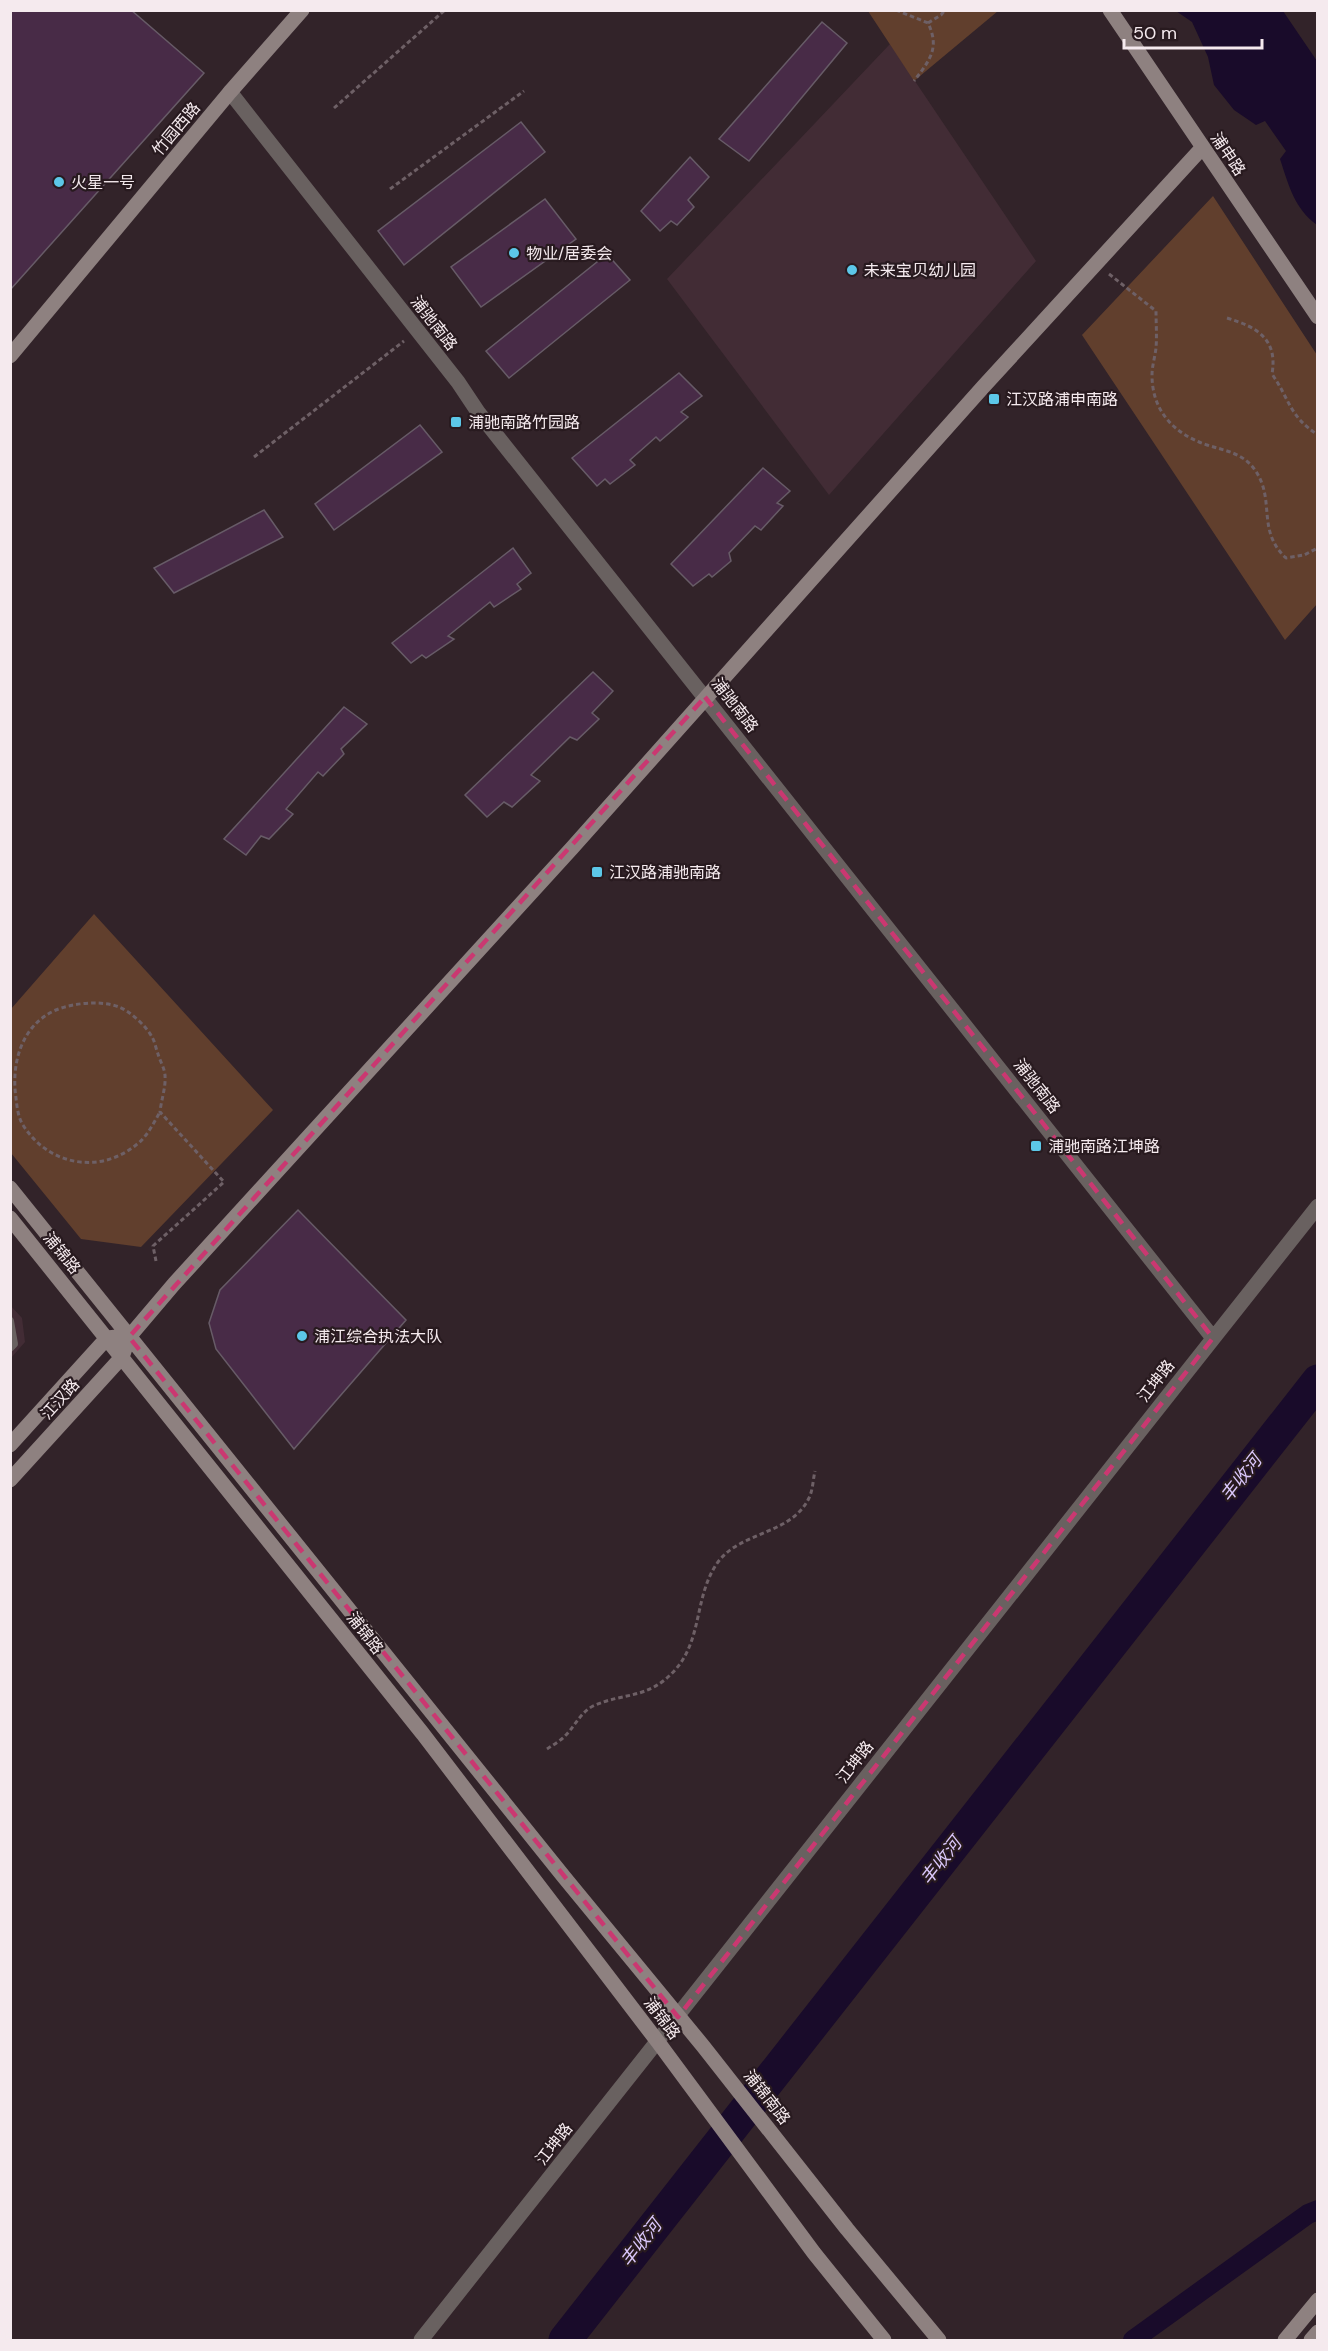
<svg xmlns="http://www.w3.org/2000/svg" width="1328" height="2351" viewBox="0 0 1328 2351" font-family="'DM Sans','Noto Sans SC',sans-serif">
	<rect width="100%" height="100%" fill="#322329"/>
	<path fill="#422c35" d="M890,44l146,217 -207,234 -162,-216z
		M10,1305l12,13 3,24 -14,16z"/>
	<path fill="#613f2d" d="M868,11h130l-84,70z
		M1213,196l104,159v249l-32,36 -203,-305z
		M94,914l179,196 -132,137 -60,-8 -70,-86v-144z"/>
	<path fill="#190b2a" d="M1176,11h107l34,50v164c-23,-17 -28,-39 -37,-66l6,-8 -21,-30 -9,4 -22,-15 -20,-25 -6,-28 -16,-35z"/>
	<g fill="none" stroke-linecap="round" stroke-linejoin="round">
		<path stroke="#190b2a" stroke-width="20" d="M1133,2340l175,-126 10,-4"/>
		<path stroke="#190b2a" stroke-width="33" d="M565,2340l753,-959"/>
	</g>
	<path fill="#482b47" stroke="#675b67" stroke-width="1.5" d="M10,10h121l73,63 -194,217z
		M822,22l25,21 -98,118 -30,-22z
		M521,122l24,30 -141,113 -26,-34z
		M690,157l19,20 -21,23 6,7 -17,18 -6,-4 -11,10 -19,-20z
		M545,199l31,40 -95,68 -30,-40z
		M607,254l23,26 -121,98 -23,-27z
		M679,373l23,23 -21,16 7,5 -28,24 -4,-4 -26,23 5,5 -25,19 -5,-5 -8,7 -25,-28z
		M420,425l22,27 -108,78 -19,-26z
		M763,468l27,23 -13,12 6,3 -22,24 -6,-4 -26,27 2,8 -19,16 -3,-3 -16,12 -22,-22z
		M264,510l19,27 -109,56 -20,-25z
		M513,548l18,25 -14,11 4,5 -27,18 -4,-5 -42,34 6,3 -28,19 -4,-3 -11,8 -19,-20z
		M593,672l20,19 -21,22 7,6 -22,21 -7,-3 -39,38 9,6 -28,26 -8,-5 -17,15 -22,-22z
		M344,707l23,17 -26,25 3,5 -21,22 -5,-4 -32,37 7,5 -24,25 -8,-3 -15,19 -22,-16z
		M298,1210l108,110 -112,129 -78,-100 -7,-26 11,-33z"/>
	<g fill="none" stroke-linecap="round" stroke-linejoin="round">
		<path stroke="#6e6066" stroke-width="3" stroke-dasharray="4.5 3" stroke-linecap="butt" d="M896,10l32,13c12,25 2,37 -14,58
			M928,23l13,-8 4,-5
			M334,108l111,-98
			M390,189l134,-98
			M1109,274l47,37c0,12 1,25 0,37 -1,9 -4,18 -4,27 0,36 22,59 55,70 19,6 36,8 48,25 21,30 1,60 31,88l18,-3 14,-7
			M1227,318c30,9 51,21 45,56 18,26 17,42 46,61
			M254,457l150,-116
			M156,1261l-3,-15 71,-64 -64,-70c1,-11 6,-25 5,-36 0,-7 -5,-15 -7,-22 -2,-5 -3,-12 -6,-17 -5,-10 -22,-26 -33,-30 -18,-7 -46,-4 -63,3 -35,15 -45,54 -40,88 1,9 2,19 7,27 25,40 76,50 113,20 11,-8 17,-21 24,-33
			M547,1749c6,-4 13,-8 18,-13 10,-10 15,-23 28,-30 31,-14 55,-6 82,-36 28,-31 19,-75 43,-108 23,-31 73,-27 91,-64 4,-8 4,-19 6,-27"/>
		<path stroke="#696160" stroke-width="8" d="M10,1321l4,23 -4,4"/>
		<path stroke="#696160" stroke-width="15" d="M230,92l228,290 20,30 735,926
			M421,2340l897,-1134"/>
		<path stroke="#8e8180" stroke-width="15" d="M1110,10l208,307
			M10,356l220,-264 72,-82
			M10,1188l554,689 139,169 144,183 92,111
			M10,1218l413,516 235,308 156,211 70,87
			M10,1445l97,-107 10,-1
			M10,1480l112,-123 7,-20 45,-53 398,-436 411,-461 219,-239
			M1285,2340l33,-40
			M1311,2340l7,-8"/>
	</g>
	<path fill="none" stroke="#ca3871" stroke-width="4.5" stroke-dasharray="12 8" stroke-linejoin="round" d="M705,697l508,641 -535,679 -549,-680z"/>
	<g fill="#5cc7e8" stroke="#281a1f" stroke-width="2">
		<circle cx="59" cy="182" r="6"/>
		<circle cx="514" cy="253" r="6"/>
		<circle cx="852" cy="270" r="6"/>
		<rect x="988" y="393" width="12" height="12" rx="3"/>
		<rect x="450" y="416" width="12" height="12" rx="3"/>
		<rect x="591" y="866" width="12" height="12" rx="3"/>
		<rect x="1030" y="1140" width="12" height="12" rx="3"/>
		<circle cx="302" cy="1336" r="6"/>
	</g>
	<g text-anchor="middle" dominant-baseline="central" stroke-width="4.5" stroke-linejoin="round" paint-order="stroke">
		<g font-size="16" fill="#f5eaee" stroke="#281a1f">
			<text transform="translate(176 129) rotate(-50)">竹园西路</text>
			<text transform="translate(1228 154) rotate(56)">浦申路</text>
			<text transform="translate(434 323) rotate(52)">浦驰南路</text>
			<text transform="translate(735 705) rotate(52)">浦驰南路</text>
			<text transform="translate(1037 1086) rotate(52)">浦驰南路</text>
			<text transform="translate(62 1253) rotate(51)">浦锦路</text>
			<text transform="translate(1156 1381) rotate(-52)">江坤路</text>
			<text transform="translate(60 1399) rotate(-48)">江汉路</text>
			<text transform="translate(365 1633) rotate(52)">浦锦路</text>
			<text transform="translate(855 1762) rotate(-52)">江坤路</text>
			<text transform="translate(662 2018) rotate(53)">浦锦路</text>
			<text transform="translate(767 2097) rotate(52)">浦锦南路</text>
			<text transform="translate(554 2144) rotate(-52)">江坤路</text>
		</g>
		<g font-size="16" fill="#f5eaee" stroke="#281a1f" text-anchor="start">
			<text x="71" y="182">火星一号</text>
			<text x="526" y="253">物业/居委会</text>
			<text x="864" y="270">未来宝贝幼儿园</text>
			<text x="1006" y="399">江汉路浦申南路</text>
			<text x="468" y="422">浦驰南路竹园路</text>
			<text x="609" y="872">江汉路浦驰南路</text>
			<text x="1048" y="1146">浦驰南路江坤路</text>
			<text x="314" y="1336">浦江综合执法大队</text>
		</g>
		<g font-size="18" font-style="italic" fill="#dac7fb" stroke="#281a1f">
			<text transform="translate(1241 1478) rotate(-52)">丰收河</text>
			<text transform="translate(941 1861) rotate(-52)">丰收河</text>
			<text transform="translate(641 2243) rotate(-52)">丰收河</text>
		</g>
	</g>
	<rect width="1328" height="2351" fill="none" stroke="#f5eaee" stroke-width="24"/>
	<path d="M1124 39v9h138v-9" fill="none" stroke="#f5eaee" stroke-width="3"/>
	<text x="1133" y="39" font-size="18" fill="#f5eaee" stroke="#281a1f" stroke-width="4.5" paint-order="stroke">50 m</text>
</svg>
